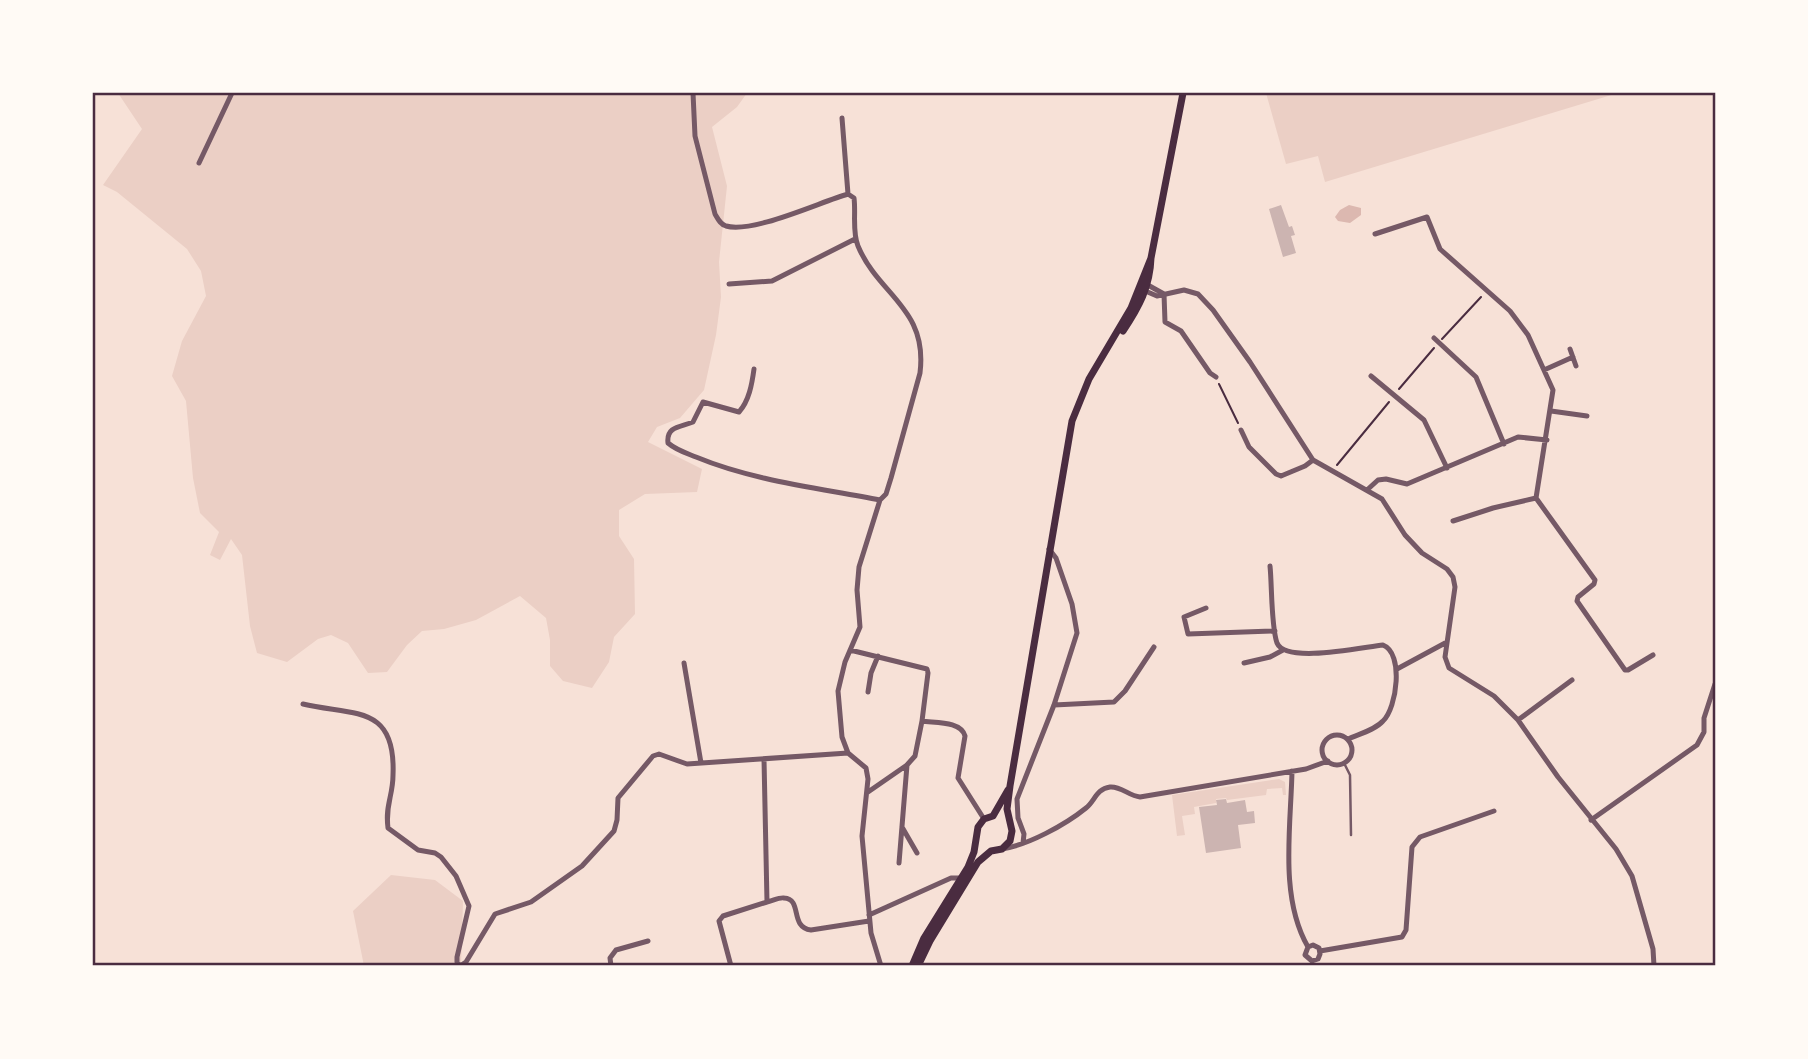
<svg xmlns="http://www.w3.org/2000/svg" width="1808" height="1059" viewBox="0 0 1808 1059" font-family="'Alegreya Sans',sans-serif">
	<rect width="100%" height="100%" fill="#f7e1d7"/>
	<path fill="#ebcfc5" d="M118,93h629l-10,14 -25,20 15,59 -8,76 2,35 -5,38 -12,55 -24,28 -23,9 -9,15 54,27 -5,23 -52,2 -26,16v26l15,23 1,55 -21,23 -5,25 -17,26 -29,-7 -13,-15v-26l-4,-22 -26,-22 -44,24 -32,9 -22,2 -15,14 -20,27 -19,1 -20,-30 -17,-8 -13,4 -31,23 -30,-9 -7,-27 -8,-71 -11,-16 -11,21 -10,-5 9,-23 -19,-19 -7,-35 -7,-77 -14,-25 10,-35 24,-45 -5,-25 -14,-22 -70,-57 -14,-7 39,-56z
		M1266,93h352l-293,89 -7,-26 -32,8z
		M1279,779l6,3 1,13h-3l-1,-7 -15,1 -1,6 -39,5 -1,-2 -10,1v4l-22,4 1,7 -13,2 3,19 -8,1 -5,-41z
		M391,875l44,5 28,21 -2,65h-97l-11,-55z"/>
	<path fill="#dcb8b0" d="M1349,205l12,3v7l-11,8 -12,-2 -3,-4 5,-7z"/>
	<path fill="#ccb4b1" d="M1281,205l8,22 3,-1 3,9 -4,1 5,17 -13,4 -14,-48z
		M1226,799l1,4 18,-3 2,12 7,-1 1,12 -17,2 3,23 -35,5 -7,-46 18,-2 -1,-5z"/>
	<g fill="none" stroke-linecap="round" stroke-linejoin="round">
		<path stroke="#4a2c40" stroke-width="2" d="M1442,339l39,-42
			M1219,384l19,39
			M1399,389l35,-41
			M1337,465l52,-63"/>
		<path stroke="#755966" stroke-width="2.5" d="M1344,763l6,12 1,60"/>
		<path stroke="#755966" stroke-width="5" d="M693,93l2,43 20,78c3,5 5,10 11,12 26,8 94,-24 122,-32l6,4c2,15 -2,34 4,48 21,50 70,62 62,127l-29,105 -5,16 -6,6 -21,67 -2,23 3,37 -15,35 -7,29 4,46 6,16 18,15 2,11 -6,57 9,97 10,33
			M842,118l6,76
			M199,163l33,-70
			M1375,234l52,-17 13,32 70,62 18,24 25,55 -17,108 -43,10 -40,13
			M729,284l43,-3 83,-42
			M1146,284l18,10
			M1143,290l14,6 27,-6 14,4 15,16 37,52 63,98 69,39 23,36 17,18 25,16 6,8 2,10 -10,70 4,11 45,28 24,24 40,57 58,72 16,27 21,73 1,17
			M1164,294l1,28 16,9 29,42 6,4
			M1434,338l42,39 28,67
			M1570,349l6,17
			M754,369c-2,15 -5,32 -15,43l-36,-10 -10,20c-12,5 -27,4 -25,21 8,7 18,10 28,14 58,24 123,31 184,43
			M1544,370l29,-13
			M1371,376l53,44 23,48
			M1551,411l36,5
			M1241,430l8,17 27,27 5,2 24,-10 8,-6
			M1367,490l11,-10 8,-1 21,5 111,-47 29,3
			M1536,498l59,82 -1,4 -16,13 -1,4 48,69h3l25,-15
			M1270,566c2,19 1,60 7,77 9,21 86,4 106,2 21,8 14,63 0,76 -8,9 -24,13 -35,18
			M1206,608l-22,9 4,17 87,-3
			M850,650l77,19 1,4 -6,48
			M684,663l17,100
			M1244,663l26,-6 13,-7
			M1397,669l50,-27
			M868,692l3,-19 7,-17
			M303,704c51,12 93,0 90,71 0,21 -8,30 -5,53l30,22 17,3 6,4 15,19 13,30 -12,51v5l3,4 6,-4 29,-48 36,-12 51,-36 32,-35 3,-11 1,-22 35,-42 6,-2 28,10 161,-11
			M1054,705l60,-3 11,-11 29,-44
			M1518,720l54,-40
			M1322 750a15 15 0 1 1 30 0a15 15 0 1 1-30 0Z
			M764,759l3,143c5,-1 13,-5 17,-4 19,1 5,29 27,32l58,-9
			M1292,771c-1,55 -13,126 16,176l-3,8 7,6 6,-2 2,-5 -1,-6 -6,-3 -5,2
			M868,792l39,-27 8,-9 7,-35c14,2 39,0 43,15l-7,42 26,41
			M1591,820l106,-75 7,-13v-14l11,-34
			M902,827l15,26
			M1023,843l1,-9 -6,-16 -1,-19 37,-94 23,-72 -5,-29 -16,-46 -7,-9
			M1002,849c26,-4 63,-24 84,-41 9,-7 10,-19 24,-21 11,-1 19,9 30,10l166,-28 22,-8
			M899,863l8,-98
			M869,915l82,-37h11
			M1320,951l82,-14 4,-7 6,-83 8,-10 74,-26
			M611,966l-1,-8 6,-8 32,-9
			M731,966l-12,-45 4,-5 44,-14"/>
		<path stroke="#4a2c40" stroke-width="7" d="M1123,331c16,-24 27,-44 28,-73l32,-165
			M912,966l12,-28 44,-71 6,-15 4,-25 6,-8 9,-3 15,-26
			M918,966l12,-25 48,-79 13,-11 11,-2 8,-8 2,-10 -5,-22 3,-23 62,-365 17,-42 42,-71 20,-50"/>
	</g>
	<rect width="1808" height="1059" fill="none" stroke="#fffaf5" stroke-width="189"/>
	<rect x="94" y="94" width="1620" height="870" fill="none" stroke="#4a2c40" stroke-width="2.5"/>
</svg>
